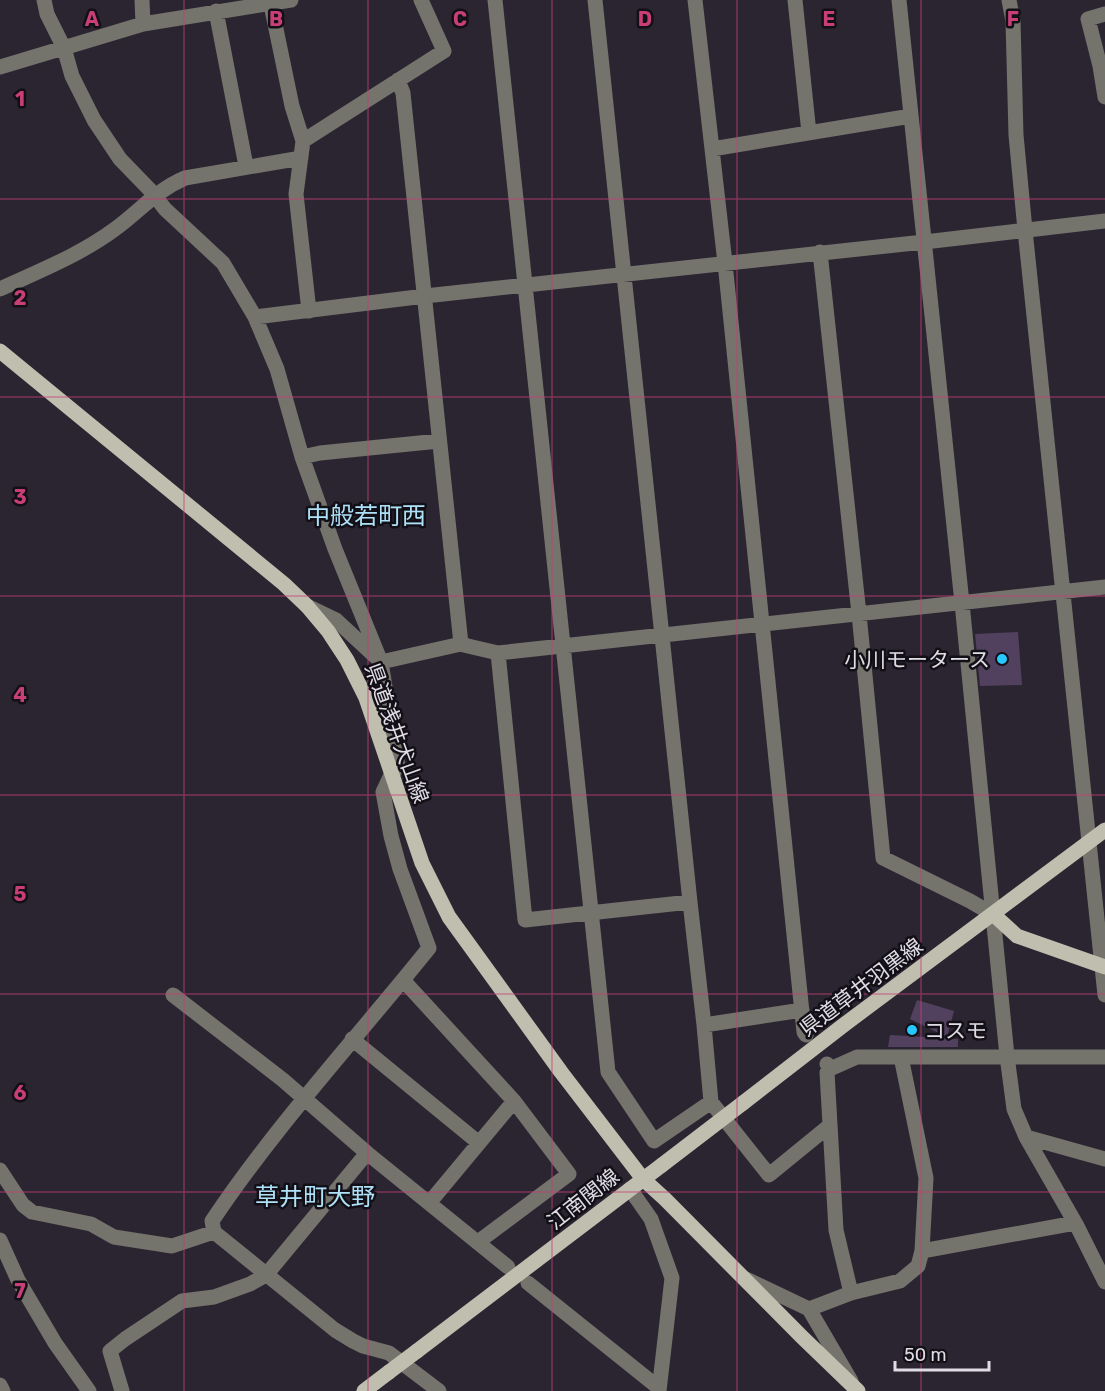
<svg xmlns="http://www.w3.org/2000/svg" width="1105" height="1391" viewBox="0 0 1105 1391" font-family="Rubik,'Noto Sans JP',sans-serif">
	<rect width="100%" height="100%" fill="#2b2532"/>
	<path fill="#51415e" d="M1018,632l4,53 -42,1 -5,-52z
		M917,1000l37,11 -7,26 -37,-18z
		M890,1035l68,4v8h-70z"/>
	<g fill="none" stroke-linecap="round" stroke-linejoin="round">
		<path stroke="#74736c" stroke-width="15" d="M44,0l3,14 17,34 8,28 22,44 26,39 31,32 14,18 58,54 32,54 22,52 25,88 33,92 46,113 17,105 -7,8 -8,17 8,44 9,33 29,79c-73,91 -152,176 -217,273l2,11 121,98 18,11 10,5 26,7 50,38
			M142,0l1,24
			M270,0l22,106 11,35 -7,53 13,117
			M495,0l113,1072 46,69 57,-39 -7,-77 -14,-123 -165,18 -27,-267
			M595,0l95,902
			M695,0l30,263 79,769 2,3
			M795,0l14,133
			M899,0l63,603 45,453 7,53 12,28 51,89 28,56
			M1009,0l4,21 3,114 9,95 80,765
			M216,11l30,155
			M1105,14l-17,5 12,47 5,31
			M0,67l143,-43 148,-24
			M398,80l5,13 58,551
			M303,141l141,-90 -23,-51
			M712,149l199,-33
			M820,252l39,362 24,244 87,43 24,14
			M0,289c39,-18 80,-34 115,-60 25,-18 40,-38 70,-51l116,-20
			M255,317l170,-21 508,-55 172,-20
			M302,457l18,-4 119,-12
			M307,606l29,14 42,39
			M381,662l80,-18 7,2 30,7 607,-66
			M403,980l111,121 55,73 -91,68
			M173,995l110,85 84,73 141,114
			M704,1025l98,-15
			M352,1039l127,104
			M901,1057l25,121 -4,73
			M827,1064l3,5 27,-12h248
			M830,1069l-3,3 9,158 15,63
			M711,1102l58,73 60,-49
			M1026,1137l79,22
			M0,1170l23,35 9,7 59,12 23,13 58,9 42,-14
			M630,1189l21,30 21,59 -13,113
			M430,1202l84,-101
			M0,1240l18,40 37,63 34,48
			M746,1279l63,30 42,72
			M528,1283l131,105
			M809,1309l42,-16 49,-12 18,-15 4,-15 153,-28
			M0,1385l3,6
			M122,1391l-12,-40 15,-12 57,-38 32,-4 36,-13 16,-9 101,-122"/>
		<path stroke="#c0bfaf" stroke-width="15" d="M0,351l284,233 23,22 21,25 19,29 19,38 56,165 27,54 112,155 82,107 22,20 137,138 56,54
			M994,915l23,21 88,31
			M743,1103l102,-79 260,-194
			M417,1351l245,-186
			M364,1391l25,-19"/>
		<path stroke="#c0bfaf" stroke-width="15" d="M662,1165l81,-62
			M389,1372l28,-21"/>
	</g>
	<path fill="none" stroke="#c83f77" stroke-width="1.5" stroke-opacity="0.55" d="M184,0v1391M368,0v1391M552,0v1391M737,0v1391M921,0v1391M0,199h1105M0,397h1105M0,596h1105M0,795h1105M0,994h1105M0,1192h1105"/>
	<g fill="#25c9fe" stroke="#121016" stroke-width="2">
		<circle cx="1002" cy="659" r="6"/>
		<circle cx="912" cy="1030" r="6"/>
	</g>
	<g text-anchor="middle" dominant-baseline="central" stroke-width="5" stroke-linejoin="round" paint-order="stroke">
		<g font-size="21" fill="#e0dce5" stroke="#121016" text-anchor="end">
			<text x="990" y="659">小川モータース</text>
			<text x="924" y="1030" text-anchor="start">コスモ</text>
		</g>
		<g font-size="21" fill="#e0dce5" stroke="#121016">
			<text transform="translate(397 733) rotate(70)">県道浅井犬山線</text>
			<text transform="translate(861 987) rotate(-37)">県道草井羽黒線</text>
			<text transform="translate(583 1199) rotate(-38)">江南関線</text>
		</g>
		<g font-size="24" fill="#aee0f7" stroke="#121016">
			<text x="366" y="516">中般若町西</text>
			<text x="315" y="1197">草井町大野</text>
		</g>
	</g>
	<g font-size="20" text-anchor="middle" font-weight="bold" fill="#c83f77" stroke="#121016" stroke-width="5" stroke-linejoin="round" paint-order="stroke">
		<text x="92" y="26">A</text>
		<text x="276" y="26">B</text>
		<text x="460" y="26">C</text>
		<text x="645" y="26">D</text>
		<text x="829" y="26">E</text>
		<text x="1013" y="26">F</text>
		<text x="20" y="106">1</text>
		<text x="20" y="305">2</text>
		<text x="20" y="504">3</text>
		<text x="20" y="702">4</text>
		<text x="20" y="901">5</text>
		<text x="20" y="1100">6</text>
		<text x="20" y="1298">7</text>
	</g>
	<path d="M895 1361v9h94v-9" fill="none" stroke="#e0dce5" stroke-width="3"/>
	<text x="904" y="1361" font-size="18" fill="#e0dce5" stroke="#121016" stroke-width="4.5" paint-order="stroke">50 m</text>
</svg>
